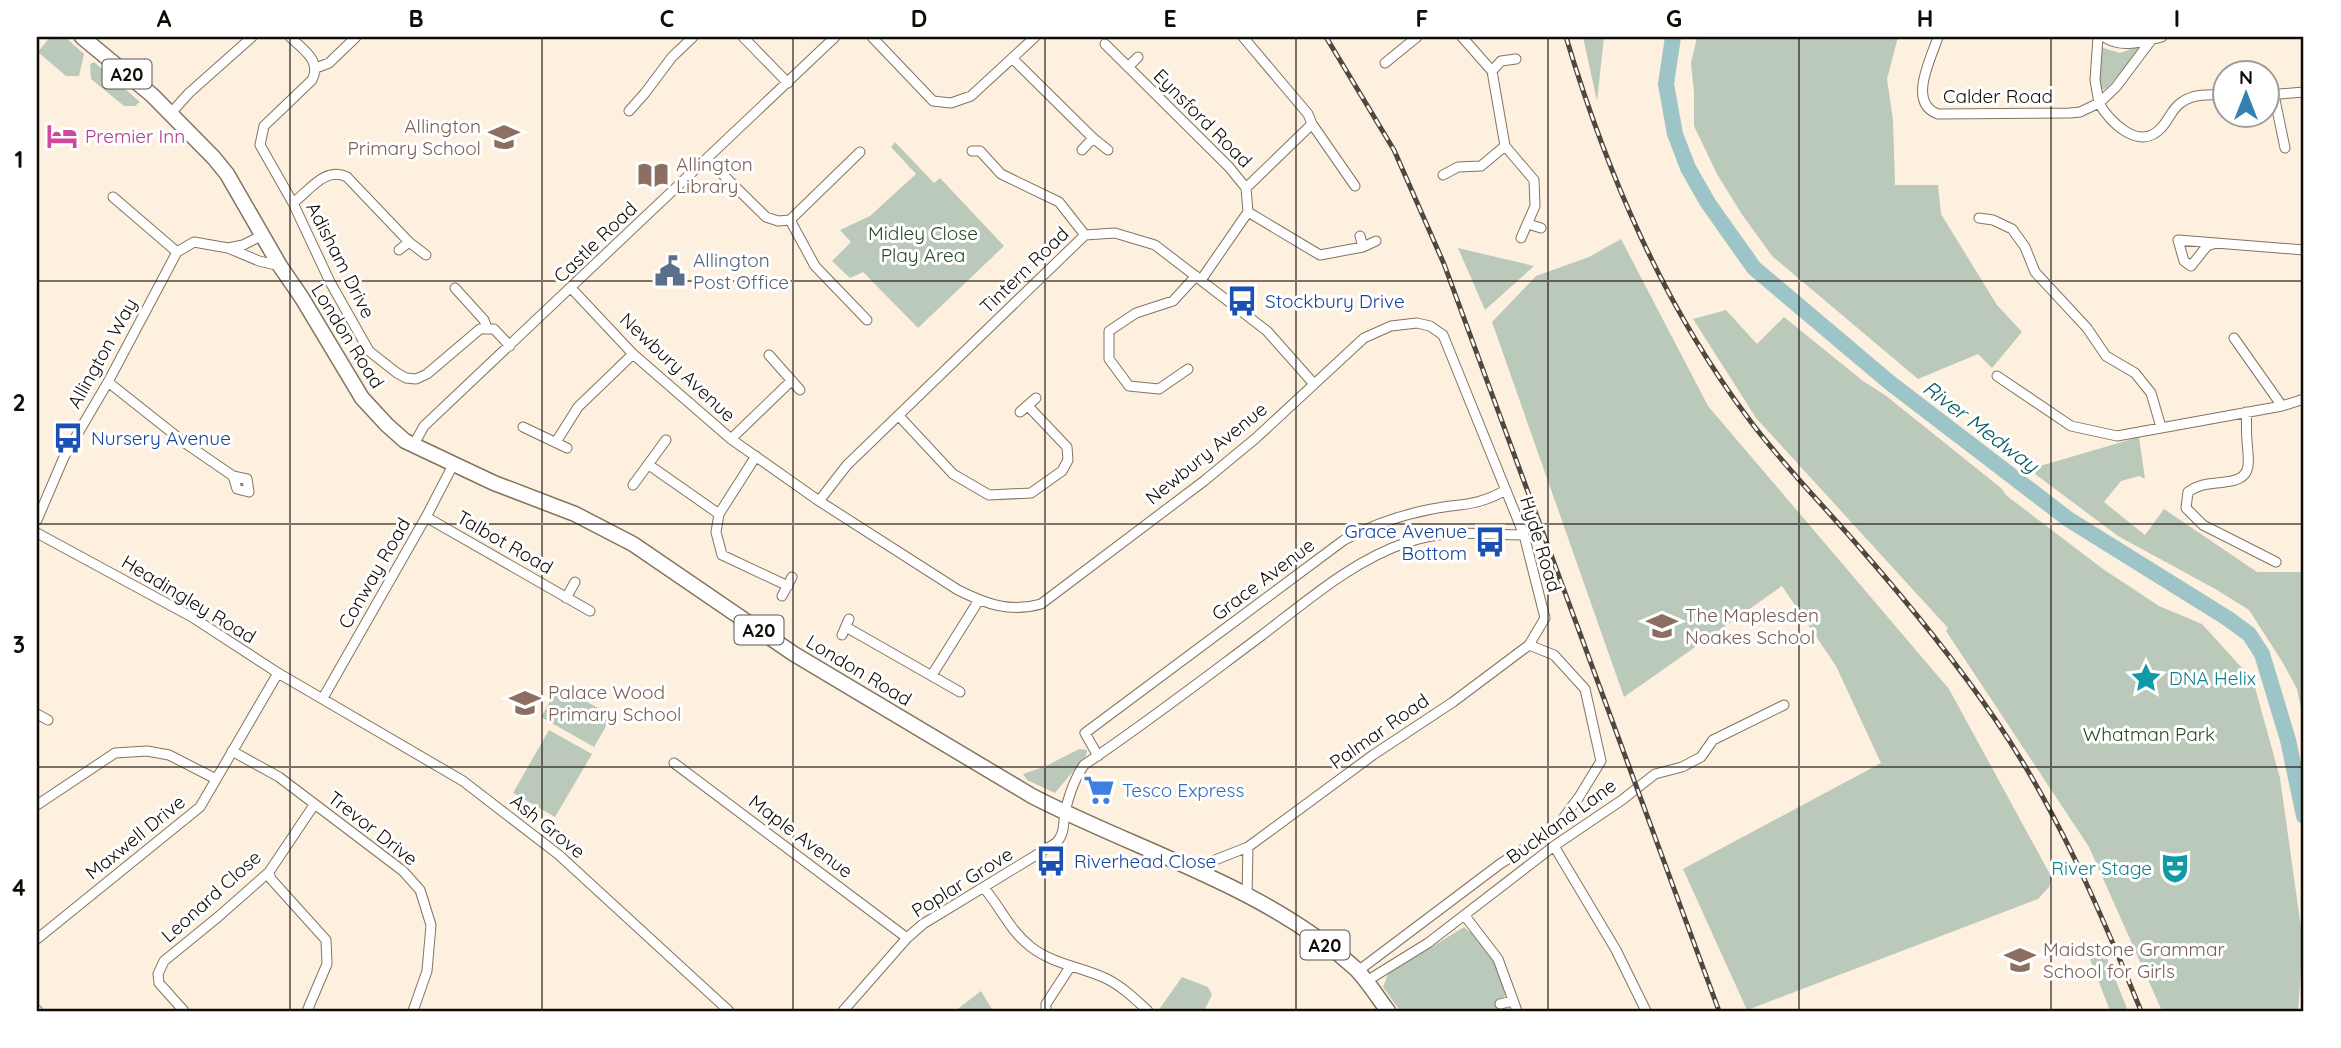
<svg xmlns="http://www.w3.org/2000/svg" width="2341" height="1048" viewBox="0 0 2341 1048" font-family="Quicksand,sans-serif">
	<rect width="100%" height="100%" fill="#fef0df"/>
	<path fill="#bbc9ba" d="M50,37h15l19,17 -5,22h-13l-28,-24z
		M1583,37h21l-7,64z
		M1697,37h201l-11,42 6,41 2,65h43l3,29 56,91 25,27 -30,36 -14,-14 -60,25 -146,-123 -31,-43 -24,-39 -23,-48v-33l-3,-30z
		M2100,47l20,6 17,-6 3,3 -32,37 -5,3 -5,-4z
		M94,62l46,40 -5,4h-11l-33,-27 -1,-15z
		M895,142l39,41 6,-5 64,68 -86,82 -55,-56 -13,6 -18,-17 19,-19 -11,-12 30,-14 46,-42 -25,-27z
		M1621,239l87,167 241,283 103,189 -3,9 -11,12 -291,111 -64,-141 198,-106 -45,-97 -54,-80 -158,111 -132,-375 44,-46 53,-19z
		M1458,248l76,18 -49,44z
		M1726,310l31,34 27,-27 79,64 22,14 116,93 6,8 96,73 56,37 43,18 51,56 27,98 23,164 -5,69h-136l-73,-164 -143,-216 2,-3 -192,-210 -63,-99z
		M2139,437l6,42 -6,-3 -18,5 -17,21 41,33 19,-26 93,63h47v151l-7,-34 -14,-26 -34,-53 -32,-20 -99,-54 -83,-62 5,-8z
		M559,686l53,30 -18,31 -53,-30z
		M549,730l43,24 -37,63 -42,-24z
		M1079,749l8,1 -1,6 -31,37 -28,-13 -4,-6 23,-8z
		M1464,927l6,5 2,-1 24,31 10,31 -3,6 -6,2 1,6h9l4,4h-111l-17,-24 5,-13z
		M2104,951l24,60h-18l-20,-52z
		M1182,977l26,10 4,8 -8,16h-46z
		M981,991l12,20h-38z"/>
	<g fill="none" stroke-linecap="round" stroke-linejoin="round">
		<path stroke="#9dc5c7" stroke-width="16" d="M1673,37l-7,47 9,50 13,34 20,35 46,65 135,114 179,137 159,99 22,16 13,20 26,86 16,76"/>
		<g stroke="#837461" stroke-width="11">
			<path id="minor" d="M290,37c13,12 32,24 22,43l-48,46 -4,19 33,58 37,79 39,69 28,22 9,5 10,1 11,-5 53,-45h14l16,17
				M743,37l45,46
				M872,37l61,64 18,2 20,-7 64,-59
				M1462,37l30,34 13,75 29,34 1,26 -14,32
				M1938,37c-7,22 -31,66 0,77l132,-1 10,-1 19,-9c10,19 41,49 62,25 8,-8 11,-20 21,-26 13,-9 28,-7 44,-7
				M2098,37l-3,43 4,23 17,-16 36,-48
				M2104,37c18,12 38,5 58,0
				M1105,44l124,123 17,21
				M1012,58l81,80 15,12
				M1385,63l32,-26
				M1128,67l10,-10
				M316,68l13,-5 27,-26
				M1492,71l9,-10 15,-2
				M2268,95l36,-3
				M2274,95l11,53
				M629,111l16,-18 27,-36 21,-20
				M171,113l18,-20 63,-56
				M1312,124l43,62
				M1082,150l11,-12
				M972,151h8l21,23 58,28 26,33
				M707,159l59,58 12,4 12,-1 70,-68
				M1443,175l15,-8 23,-1 24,-20
				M113,197l64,55
				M293,203c16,-12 32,-37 54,-26l62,65 17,13
				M1248,212l72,43 43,-8 13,-6
				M1979,218l14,2 19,9 13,18 10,25 52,56 19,28 29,17 16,20 10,34
				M790,220l25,46 52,54
				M1528,224l13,4
				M1360,236l3,11
				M2216,243l-9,3 -16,20 -7,-5 -6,-21 126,10
				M228,248l15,-3 20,-10
				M399,250l10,-8
				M1201,280l47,-68 -2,-24 66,-64 -4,-10 -65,-77
				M455,288l29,32 3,8
				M572,289l61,65 98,85 88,62 139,89c28,14 52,23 83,14l163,-123 52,-43 108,-100 27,-12 26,-3 13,3 13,9 81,200 21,83 -16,27 -76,57 -80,53 -125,92 -56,22
				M2234,338l48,68
				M769,355l31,35
				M1188,369l-29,20 -30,-3 -20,-27v-28l27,-18 37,-12 23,-25
				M1997,376l74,50 46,10 165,-30 22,-7
				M108,382l77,61 48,33 14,3 2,13 -12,-3 -4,-13
				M1020,412l16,-14
				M2246,412c1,10 0,19 1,28 1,22 8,39 -22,42 -15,2 -24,1 -37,10l-2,16 17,17 73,37
				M899,416l54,58 36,21 42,-2 31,-22 6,-11 -1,-13 -39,-41
				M523,427l44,21
				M731,439l60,-58
				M556,442l22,-35 55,-53
				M413,446l11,-20 411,-389
				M756,456l-37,58 -3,18 6,23 66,31
				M649,465l70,49
				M633,485l33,-45
				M819,501l28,-36 238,-230 30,-2 40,12 112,86 47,53
				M426,517l164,94
				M37,520l27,-63 44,-75 69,-130 17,-10 34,6 31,13 21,5
				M37,533l155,84 86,56 185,108 96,74 170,156
				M782,596l10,-19
				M566,598l9,-16
				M846,627l114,65
				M842,635l7,-16
				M932,675l47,-75
				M323,698l103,-181 27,-52
				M37,714l11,6
				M232,751l47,26 124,94 17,19 11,35 -4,46 -14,40
				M1098,756l-13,-23 259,-193c28,-15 56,-25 88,-31 31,-6 43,-2 74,-19
				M674,763l233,175
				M37,805l78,-52 32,-2 22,4 47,24
				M1554,846l62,104 30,61
				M269,872l2,7 55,61 1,24 -20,47
				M984,888c17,20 26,43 47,59 22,17 50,20 74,31 17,8 30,21 43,33
				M1247,896l1,-49
				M1465,916l33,43 19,52
				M37,939l163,-132 78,-134
				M1358,971l142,-107 56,-36 23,-31 22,-36 -16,-72 -31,-34 -25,-10
				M1365,982l63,-39 126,-97 68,-46 33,-26 27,-7 19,-10 12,-17 71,-35
				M1500,1004l13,-3
				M37,1010v1
				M184,1011l-25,-28 -1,-9 6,-13 54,-44 51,-45 45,-67
				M843,1011l64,-73 16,-14 133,-81c9,-9 7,-19 9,-31 4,-17 9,-33 19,-47 61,-41 118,-85 177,-129 46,-35 92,-76 147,-94 40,-14 77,-7 116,-7
				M1046,1011v-7l24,-37"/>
		</g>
		<g stroke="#837461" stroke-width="17">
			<path id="primary" d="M82,37l70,58 62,63 13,16 53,92 22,32 60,100 25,27 18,16 89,42 81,31 58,30 161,110 238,142c108,56 233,90 324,173 10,10 23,30 32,42"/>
		</g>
		<use href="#minor" stroke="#fff" stroke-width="9"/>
		<use href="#primary" stroke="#fff" stroke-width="14"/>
		<g stroke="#4f483f" stroke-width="5">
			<path id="rail" d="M1326,37l68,113 50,114 275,747
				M1566,37c41,136 96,266 182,381 34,46 75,87 112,130 48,55 94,111 135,171 62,91 105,191 146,292"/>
		</g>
		<use href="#rail" stroke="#fff" stroke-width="2.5" stroke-dasharray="8" stroke-linecap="butt"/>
	</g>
	<path fill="none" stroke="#100b05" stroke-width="2" stroke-opacity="0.55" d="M290,37v974M542,37v974M793,37v974M1045,37v974M1296,37v974M1548,37v974M1799,37v974M2051,37v974M37,281h2267M37,524h2267M37,767h2267"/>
	<defs>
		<g id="hotel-bare" transform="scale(2.415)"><path d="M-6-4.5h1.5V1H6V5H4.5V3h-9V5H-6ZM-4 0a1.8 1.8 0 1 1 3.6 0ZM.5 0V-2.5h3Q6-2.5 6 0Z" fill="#d1479c" stroke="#fff" stroke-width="2.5" paint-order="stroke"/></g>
		<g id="school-bare" transform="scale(2.415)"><path d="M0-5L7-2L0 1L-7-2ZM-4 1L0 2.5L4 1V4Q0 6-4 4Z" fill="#8d6e63" stroke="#fff" stroke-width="2.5" paint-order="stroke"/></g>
		<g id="library-bare" transform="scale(2.415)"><path d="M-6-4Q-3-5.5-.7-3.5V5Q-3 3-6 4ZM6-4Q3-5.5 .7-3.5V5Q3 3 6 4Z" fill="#8d6e63" stroke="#fff" stroke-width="2.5" paint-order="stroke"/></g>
		<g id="civic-bare" transform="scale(2.415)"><path d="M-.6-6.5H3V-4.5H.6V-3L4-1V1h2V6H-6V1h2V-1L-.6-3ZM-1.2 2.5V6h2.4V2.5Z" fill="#5c6f8a" stroke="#fff" stroke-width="2.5" paint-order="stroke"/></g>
		<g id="bus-bare" transform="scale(2.415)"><path d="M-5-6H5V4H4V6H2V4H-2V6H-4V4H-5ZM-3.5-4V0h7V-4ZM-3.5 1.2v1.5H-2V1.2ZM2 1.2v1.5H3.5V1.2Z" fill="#1a4fb4" stroke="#fff" stroke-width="2.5" paint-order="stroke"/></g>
		<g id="sight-bare" transform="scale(2.415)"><path d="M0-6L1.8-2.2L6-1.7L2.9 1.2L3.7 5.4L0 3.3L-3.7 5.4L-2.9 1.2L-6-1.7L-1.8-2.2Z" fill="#0f9aa8" stroke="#fff" stroke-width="2.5" paint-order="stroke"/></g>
		<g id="supermarket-bare" transform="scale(2.415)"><path d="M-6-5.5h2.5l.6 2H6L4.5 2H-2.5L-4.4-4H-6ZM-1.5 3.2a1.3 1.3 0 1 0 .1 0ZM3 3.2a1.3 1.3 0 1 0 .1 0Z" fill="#3f7fe0" stroke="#fff" stroke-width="2.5" paint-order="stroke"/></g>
		<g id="theatre-bare" transform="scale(2.415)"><path d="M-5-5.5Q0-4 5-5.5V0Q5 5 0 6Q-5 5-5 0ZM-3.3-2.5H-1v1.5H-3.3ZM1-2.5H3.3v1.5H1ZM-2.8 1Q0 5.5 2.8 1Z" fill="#0f9aa8" stroke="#fff" stroke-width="2.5" paint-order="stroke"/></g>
	</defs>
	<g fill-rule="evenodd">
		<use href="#hotel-bare" x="62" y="136"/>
		<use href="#school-bare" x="504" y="137"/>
		<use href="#library-bare" x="653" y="175"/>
		<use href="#civic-bare" x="670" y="271"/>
		<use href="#bus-bare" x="1242" y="301"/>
		<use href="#bus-bare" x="68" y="438"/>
		<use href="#bus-bare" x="1490" y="542"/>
		<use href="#school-bare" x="1662" y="626"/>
		<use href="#sight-bare" x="2146" y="678"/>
		<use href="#school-bare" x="525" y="703"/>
		<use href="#supermarket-bare" x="1099" y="790"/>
		<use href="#bus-bare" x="1051" y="861"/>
		<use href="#theatre-bare" x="2175" y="868"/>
		<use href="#school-bare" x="2020" y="960"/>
	</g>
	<g text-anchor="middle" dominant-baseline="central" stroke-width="6" stroke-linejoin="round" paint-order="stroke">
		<g fill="#fff" stroke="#585450" stroke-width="2">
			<rect x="102.5" y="59.5" width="49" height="29" rx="5"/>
			<rect x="734.5" y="615.5" width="49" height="29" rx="5"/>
			<rect x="1300.5" y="930.5" width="49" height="29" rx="5"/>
		</g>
		<g font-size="18" font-weight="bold" fill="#100b05">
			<text x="127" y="74">A20</text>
			<text x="759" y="630">A20</text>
			<text x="1325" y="945">A20</text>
		</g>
		<g font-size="19" fill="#100b05" stroke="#fff">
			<text x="1998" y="96">Calder Road</text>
			<text transform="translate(1203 118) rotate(45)">Eynsford Road</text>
			<text transform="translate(595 242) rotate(-44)">Castle Road</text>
			<text transform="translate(341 260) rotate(63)">Adisham Drive</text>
			<text transform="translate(1024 270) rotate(-44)">Tintern Road</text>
			<text transform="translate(348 336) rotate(58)">London Road</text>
			<text transform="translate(102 353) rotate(-61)">Allington Way</text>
			<text transform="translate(678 367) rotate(43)">Newbury Avenue</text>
			<text transform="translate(1206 453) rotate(-39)">Newbury Avenue</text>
			<text transform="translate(505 542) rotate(30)">Talbot Road</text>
			<text transform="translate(1541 544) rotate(73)">Hyde Road</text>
			<text transform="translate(374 573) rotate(-60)">Conway Road</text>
			<text transform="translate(1263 579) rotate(-37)">Grace Avenue</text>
			<text transform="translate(189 599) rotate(31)">Headingley Road</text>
			<text transform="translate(859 670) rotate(31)">London Road</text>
			<text transform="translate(1379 731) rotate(-35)">Palmar Road</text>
			<text transform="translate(1561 821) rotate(-36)">Buckland Lane</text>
			<text transform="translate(548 826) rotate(39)">Ash Grove</text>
			<text transform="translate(373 828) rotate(38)">Trevor Drive</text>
			<text transform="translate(801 836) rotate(37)">Maple Avenue</text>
			<text transform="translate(135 837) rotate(-39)">Maxwell Drive</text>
			<text transform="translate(962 882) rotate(-32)">Poplar Grove</text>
			<text transform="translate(211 896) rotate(-42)">Leonard Close</text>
		</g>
		<g font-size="19" fill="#785e54" stroke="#fff" text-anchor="start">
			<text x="481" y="126" text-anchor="end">Allington<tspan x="481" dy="22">Primary School</tspan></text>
			<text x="676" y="164">Allington<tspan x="676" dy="22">Library</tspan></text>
			<text x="1685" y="615">The Maplesden<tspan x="1685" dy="22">Noakes School</tspan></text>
			<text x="548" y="692">Palace Wood<tspan x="548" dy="22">Primary School</tspan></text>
			<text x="2043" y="949">Maidstone Grammar<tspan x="2043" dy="22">School for Girls</tspan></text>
		</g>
		<g font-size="19" fill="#b23c85" stroke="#fff" text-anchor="start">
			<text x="85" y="136">Premier Inn</text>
		</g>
		<g font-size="19" fill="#264926" stroke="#fff">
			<text x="923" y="233">Midley Close<tspan x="923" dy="22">Play Area</tspan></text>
			<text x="2149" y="734">Whatman Park</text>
		</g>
		<g font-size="19" fill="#4e5e75" stroke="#fff" text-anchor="start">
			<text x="693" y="260">Allington<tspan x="693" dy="22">Post Office</tspan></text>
		</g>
		<g font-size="19" fill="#164399" stroke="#fff" text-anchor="start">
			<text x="1265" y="301">Stockbury Drive</text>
			<text x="91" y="438">Nursery Avenue</text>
			<text x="1467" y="531" text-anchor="end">Grace Avenue<tspan x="1467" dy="22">Bottom</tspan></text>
			<text x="1074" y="861">Riverhead Close</text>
		</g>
		<g font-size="19" fill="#0d838f" stroke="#fff" text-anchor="start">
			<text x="2169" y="678">DNA Helix</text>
			<text x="2152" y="868" text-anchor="end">River Stage</text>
		</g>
		<g font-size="19" fill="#366cbe" stroke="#fff" text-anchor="start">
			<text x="1122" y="790">Tesco Express</text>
		</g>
		<g font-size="21" font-style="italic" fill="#005a5e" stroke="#fff">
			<text transform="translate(1981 426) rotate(37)">River Medway</text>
		</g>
	</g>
	<rect width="2341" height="1048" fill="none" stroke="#ffffff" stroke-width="77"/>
	<g transform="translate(2246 94)"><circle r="33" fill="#ffffff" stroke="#9f9d9b" stroke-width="2"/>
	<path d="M0-5L12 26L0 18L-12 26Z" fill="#3580b3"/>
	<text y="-10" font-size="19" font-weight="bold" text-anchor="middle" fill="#100b05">N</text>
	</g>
	<rect x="38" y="38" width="2264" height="972" fill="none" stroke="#100b05" stroke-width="2.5"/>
	<g font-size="23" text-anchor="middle" font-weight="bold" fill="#100b05">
		<text x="164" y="27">A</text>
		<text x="416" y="27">B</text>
		<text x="667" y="27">C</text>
		<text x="919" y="27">D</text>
		<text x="1170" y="27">E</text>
		<text x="1422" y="27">F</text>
		<text x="1674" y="27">G</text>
		<text x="1925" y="27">H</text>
		<text x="2177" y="27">I</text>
		<text x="19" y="168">1</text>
		<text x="19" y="411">2</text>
		<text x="19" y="653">3</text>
		<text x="19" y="896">4</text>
	</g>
</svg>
